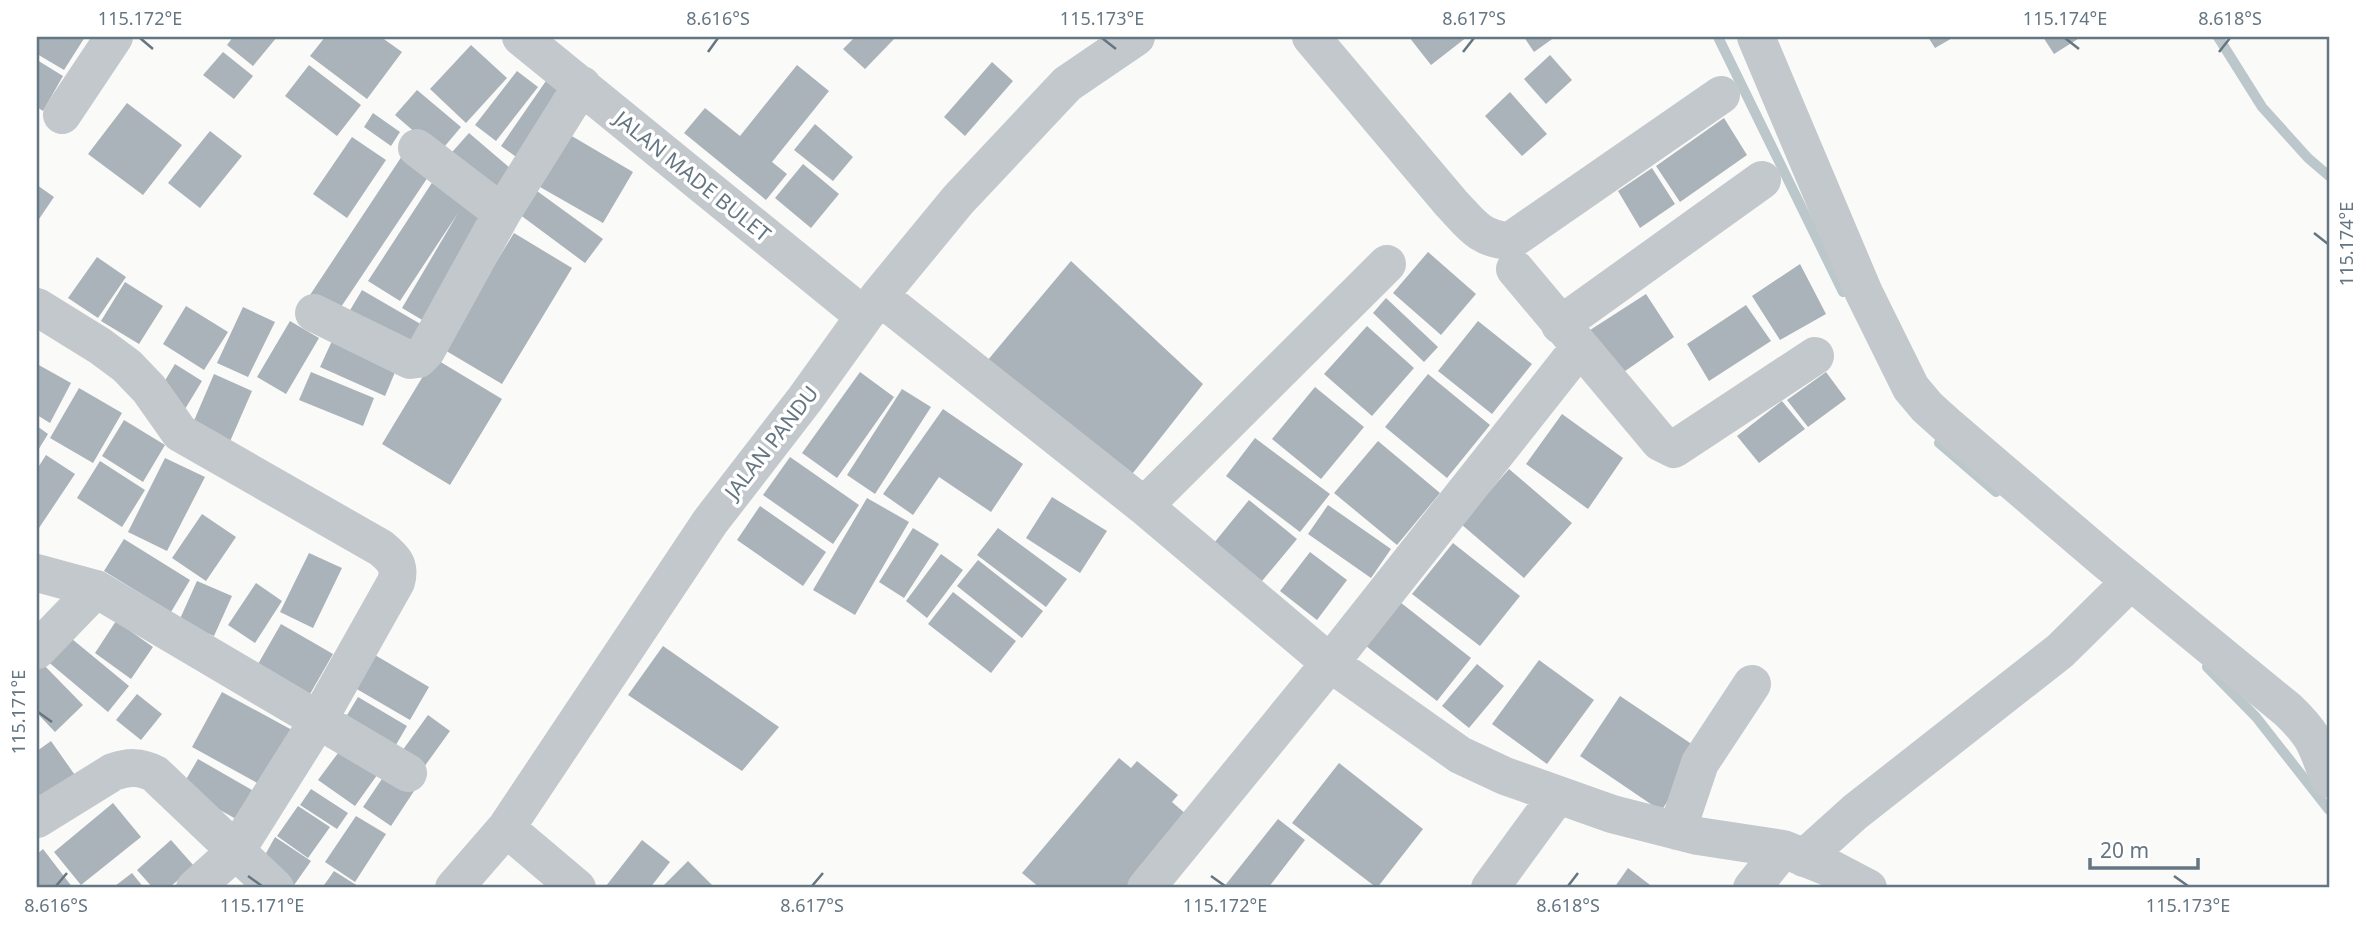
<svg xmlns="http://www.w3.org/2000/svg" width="2366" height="925" viewBox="0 0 2366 925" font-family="'Noto Sans',sans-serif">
	<rect width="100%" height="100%" fill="#fafaf8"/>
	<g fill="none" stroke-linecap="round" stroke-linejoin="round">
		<path stroke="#bbc7cb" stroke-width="10" d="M1718,37l125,255
			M2218,37l44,70 46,51 21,18
			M1939,443l57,49
			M2207,667l49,50 73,93"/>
	</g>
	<path fill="#aab3b9" d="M37,37h48l-21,33 -27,-16z
		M233,37h44l-24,29 -26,-21z
		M325,37h56l21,15 -35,47 -57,-43z
		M855,37h41l-31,32 -22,-20z
		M1409,37h58l-36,28z
		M1524,37h31l-21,15z
		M1928,37h26l-19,11z
		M2043,37h38l-27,17z
		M471,45l36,33 -41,45 -36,-34z
		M223,52l30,24 -19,23 -31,-24z
		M1550,55l22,25 -26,24 -22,-25z
		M37,60l26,16 -20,35 -6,-4z
		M992,62l21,19 -48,55 -21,-19z
		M309,65l52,40 -24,31 -52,-40z
		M797,65l32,26 -57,71 15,12 -21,26 -82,-67 21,-25 35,28z
		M517,71l21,16 -42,54 -21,-16z
		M548,78l17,12 -46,69 -18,-13z
		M417,90l44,37 -22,26 -44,-38z
		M1510,92l37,42 -25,22 -37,-40z
		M127,103l55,42 -39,50 -55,-41z
		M373,113l27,19 -9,14 -27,-19z
		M1724,118l23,37 -67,47 -24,-36z
		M815,124l38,33 -20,24 -39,-31z
		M210,131l32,25 -42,52 -32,-25z
		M469,133l47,40 -23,27 -47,-41z
		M570,135l63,37 -30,51 -63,-36z
		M352,137l34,23 -39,58 -34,-24z
		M402,156l28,18 -93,139 -27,-18z
		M803,164l36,30 -28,34 -36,-30z
		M1652,168l23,36 -35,24 -22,-37z
		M437,175l54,34 -67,112 -22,-13 56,-95 -58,88 -32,-20z
		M37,185l17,12 -17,25z
		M537,191l66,48 -18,24 -66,-49z
		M514,233l58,35 -70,116 -59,-35z
		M1428,252l48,42 -35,41 -48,-42z
		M97,257l29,20 -28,41 -30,-20z
		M1071,261l132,123 -74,94 -142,-117z
		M1800,264l26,50 -46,26 -28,-44z
		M125,282l38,24 -24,38 -38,-23z
		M362,290l62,36 -16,27 -62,-36z
		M1646,294l28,43 -56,39 -31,-44z
		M1386,298l52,49 -14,15 -51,-49z
		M1746,305l25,36 -62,40 -22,-37z
		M186,306l42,26 -24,38 -41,-26z
		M243,307l32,15 -27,55 -31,-14z
		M290,321l29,17 -33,56 -29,-17z
		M1478,321l54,43 -40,50 -54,-43z
		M1367,326l47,42 -42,48 -48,-42z
		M337,330l64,28 -16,38 -65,-29z
		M434,358l68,41 -52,86 -68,-41z
		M37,364l34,19 -21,40 -13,-8z
		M175,364l27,17 -17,28 -27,-17z
		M311,372l63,26 -11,28 -64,-26z
		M860,372l34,25 -57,81 -35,-25z
		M1826,372l20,27 -38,28 -21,-27z
		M214,374l38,17 -24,55 -38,-16z
		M1428,374l62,51 -43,53 -62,-51z
		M1315,387l49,40 -43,52 -49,-40z
		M79,388l43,25 -29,50 -43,-25z
		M902,389l29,18 -56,87 -28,-19z
		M1782,401l23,28 -46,34 -22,-27z
		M943,409l80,55 -32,48 -52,-35 -26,38 -30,-21z
		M1562,414l61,44 -35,51 -62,-45z
		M124,420l41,25 -22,37 -41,-26z
		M37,426l11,8 -11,18z
		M1255,438l75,56 -30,38 -74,-56z
		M1378,441l62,52 -43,52 -63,-52z
		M46,455l29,19 -38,57v-62z
		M790,457l69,48 -26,39 -70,-49z
		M165,458l40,19 -38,74 -39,-19z
		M100,461l45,29 -23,37 -45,-29z
		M1509,469l63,54 -48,55 -63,-54z
		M1052,497l55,34 -27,42 -54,-35z
		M867,498l42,24 -54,93 -42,-25z
		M1249,500l48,39 -35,42 -48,-38z
		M1328,505l63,44 -20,29 -63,-44z
		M760,506l66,46 -23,34 -66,-46z
		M202,514l34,23 -30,44 -34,-23z
		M913,528l26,16 -35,54 -25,-16z
		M998,528l69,51 -21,28 -69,-52z
		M124,539l66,41 -19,32 -67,-41z
		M1453,543l67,53 -40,50 -68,-52z
		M1310,552l37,28 -30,40 -37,-29z
		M309,553l33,15 -29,60 -33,-16z
		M941,554l22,16 -36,48 -21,-17z
		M978,560l65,51 -21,27 -65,-52z
		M197,581l35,15 -18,40 -35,-15z
		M256,583l26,18 -27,42 -27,-18z
		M953,592l63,49 -25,32 -63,-49z
		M1400,602l71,56 -34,43 -71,-55z
		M116,621l37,26 -22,32 -36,-26z
		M281,624l52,30 -23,40 -52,-30z
		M66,634l63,52 -21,26 -62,-52z
		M663,646l116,81 -37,44 -114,-76z
		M375,655l54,32 -19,33 -55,-32z
		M1539,660l55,40 -47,64 -55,-40z
		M41,662l42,43 -28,27 -18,-19v-47z
		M1477,664l27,22 -35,42 -27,-22z
		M222,692l70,38 -31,55 -69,-38z
		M137,694l25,20 -21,26 -25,-20z
		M1620,696l82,55 -41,60 -81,-55z
		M358,697l49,29 -17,29 -49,-30z
		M428,715l22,16 -31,43 -22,-16z
		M51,741l26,37 -33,24 -7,-11v-40z
		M344,745l36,26 -25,35 -37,-26z
		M1119,758l12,10 6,-7 41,34 -6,7 15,13 -61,73h-86l-18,-15z
		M198,759l54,31 -16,29 -55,-31z
		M1339,763l84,66 -46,59 -85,-65z
		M390,767l28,18 -27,41 -28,-19z
		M311,789l37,24 -11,16 -37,-24z
		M113,803l28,34 -60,48 -27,-33z
		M298,806l32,21 -22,31 -31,-22z
		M356,816l30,18 -31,48 -30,-20z
		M1278,819l27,21 -37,48h-45z
		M275,837l36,24 -19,27 -32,-24z
		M171,840l23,26 -25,22h-16l-16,-18z
		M642,840l28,22 -20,26h-41l-3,-2z
		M43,849l30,39h-34l-2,-3v-31z
		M688,861l27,27h-54z
		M1628,868l26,20h-40z
		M334,871l27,17h-39z
		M132,873l12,15h-27l-2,-2z"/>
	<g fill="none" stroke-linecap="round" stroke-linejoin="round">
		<path stroke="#c3c8cc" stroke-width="38" d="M521,37l343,279
			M1311,37l140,166c20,21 28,36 59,38l211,-146
			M1756,37l108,256 47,95 16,19 21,19 157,134 183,150c27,26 28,34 41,69
			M62,115l52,-78
			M417,148l85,65
			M1515,269l145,173 14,7 141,-93
			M879,296l265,210 186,157 130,92 45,21 107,38 86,22 85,13 45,18 40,21
			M37,307l63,39 27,20 22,23 31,44 201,115c12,10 20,17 15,34l-77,137 -83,132 -41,37
			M314,313l96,47 8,-1 8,-8 76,-138 80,-128
			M1560,325l202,-145
			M1144,506l243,-242
			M37,573l59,16 312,184
			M37,650l59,-61
			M37,819l76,-47c15,-5 27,-6 42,2l120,114
			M506,828l71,60
			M1677,831l23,-68 52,-79
			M1804,858l51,-46 205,-161 71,-70
			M454,888l52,-60 204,-306 95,-123 74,-103 79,-96 109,-116 69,-47
			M1146,888l184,-225 250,-316
			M1490,888l67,-92
			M1752,888l31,-39"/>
	</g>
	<path fill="none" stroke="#657683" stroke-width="2.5" d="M140,38l13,11M1102,38l14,11M2065,38l14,11M708,52l10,-14M1463,52l11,-14M2219,52l11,-14M2314,233l14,11M38,712l14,10M248,876l14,10M1211,876l14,10M2174,876l14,10M56,886l11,-13M812,886l11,-13M1568,886l10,-13"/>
	<g text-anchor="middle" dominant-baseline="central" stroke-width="7" stroke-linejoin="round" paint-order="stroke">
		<g font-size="21" fill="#657683" stroke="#fff">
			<text transform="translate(693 176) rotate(39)">JALAN MADE BULET</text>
			<text transform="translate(771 442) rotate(-52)">JALAN PANDU</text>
		</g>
	</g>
	<rect width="2366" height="925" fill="none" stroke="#ffffff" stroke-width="77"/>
	<path d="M2090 858v10h108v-10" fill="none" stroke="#657683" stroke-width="3.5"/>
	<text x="2100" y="858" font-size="21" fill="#657683" stroke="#ffffff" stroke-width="5" paint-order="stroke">20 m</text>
	<rect x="38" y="38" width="2290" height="848" fill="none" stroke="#657683" stroke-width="2.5"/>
	<g font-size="18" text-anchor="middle" fill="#657683">
		<text x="140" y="25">115.172°E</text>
		<text x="718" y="25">8.616°S</text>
		<text x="1102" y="25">115.173°E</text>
		<text x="1474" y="25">8.617°S</text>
		<text x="2065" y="25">115.174°E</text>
		<text x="2230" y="25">8.618°S</text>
		<text transform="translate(2347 244) rotate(-90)" y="6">115.174°E</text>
		<text transform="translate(19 712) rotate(-90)" y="6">115.171°E</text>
		<text x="56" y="912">8.616°S</text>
		<text x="262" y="912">115.171°E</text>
		<text x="812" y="912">8.617°S</text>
		<text x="1225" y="912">115.172°E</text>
		<text x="1568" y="912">8.618°S</text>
		<text x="2188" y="912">115.173°E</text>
	</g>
</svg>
